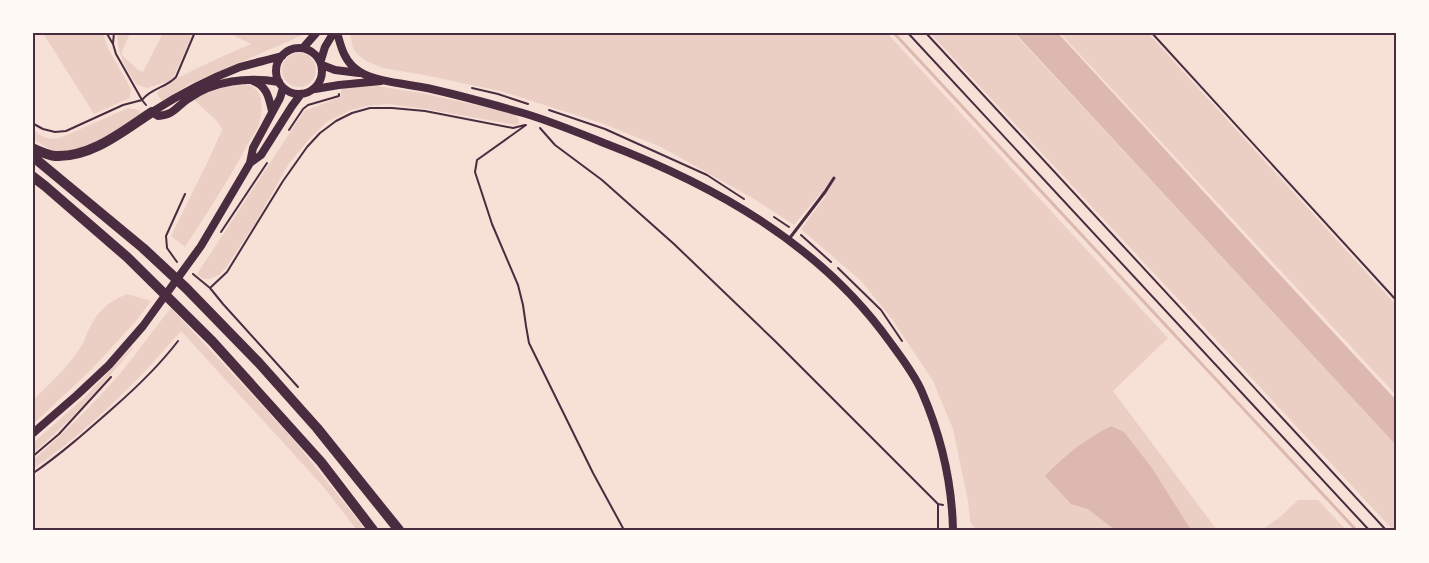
<svg xmlns="http://www.w3.org/2000/svg" width="1429" height="563" viewBox="0 0 1429 563" font-family="'Golos Text',sans-serif">
	<rect width="100%" height="100%" fill="#f7e1d7"/>
	<path fill="#ebcfc5" d="M350,32l537,1 281,305 -55,53 104,139h-235l-8,-2 -4,-7 -2,-20 -15,-72 -20,-48 -41,-62 -31,-38 -60,-52 25,-33 -6,-2 -26,31 -40,-26 -93,-52 -60,-24 -101,-32 -76,-16 -42,-7 -16,-7 -9,-7 -4,-5z
		M43,33h60l5,15 23,41 -1,9 -36,16z
		M117,33h13l-9,21 17,16 5,2 20,-39h30l-20,45 -4,3 -22,7 -11,-4c-11,-17 -19,-30 -19,-51z
		M229,33h78l-13,6 -106,46 -26,16 -5,-7c10,-15 74,-41 94,-50z
		M930,33h84l382,411v86h-3z
		M1060,33h88l248,272v90z
		M282 70a17 17 0 1 1 34 0a17 17 0 1 1-34 0Z
		M240,83c22,2 24,18 20,37 -1,8 -8,17 -12,24 -19,36 -41,69 -63,103l-14,-11 38,-77 13,-29 -4,-8 -24,-22c13,-9 31,-13 46,-17z
		M377,86l45,7 62,14 26,6 7,4 2,4 -1,3 -3,1 -88,-16 -39,-5 -21,2 -16,4 -24,12 -18,17 -21,26 -32,57 -30,46 -7,7 -10,4h-6l-6,-5 107,-163 37,-14v-9z
		M128,108l11,2 1,3 -1,2c-17,11 -56,39 -75,38 -12,0 -22,-9 -31,-14l-1,-10c11,8 14,11 28,9z
		M127,294l24,7 -15,20 -45,49 -58,54v-24c17,-17 36,-34 49,-55 3,-6 5,-12 8,-18 8,-17 20,-26 37,-33z
		M171,308l122,131 73,91h-9l-36,-46 -140,-153c-12,13 -23,27 -36,40 -34,36 -72,70 -112,98v-9c34,-29 70,-65 98,-100 13,-17 26,-35 40,-52z
		M132,347l1,1c-31,38 -63,74 -100,105v-10l50,-44z
		M1298,500h20l28,30h-84l19,-14z"/>
	<path fill="#dcb8b0" d="M1015,33h43l211,230 127,137v45z
		M1111,426l13,6 28,36 39,62h-76l-27,-21 -17,-5 -26,-28c21,-22 39,-36 66,-50z"/>
	<g fill="none" stroke-linecap="round" stroke-linejoin="round">
		<path stroke="#dcb8b0" stroke-width="3" d="M893,32l463,498"/>
		<path stroke="#4a2c40" stroke-width="2" d="M106,32l7,12
			M114,32l-1,12 3,10 26,46c9,-12 24,-12 34,-23l19,-45
			M907,32l462,498
			M925,32l461,498
			M1151,32l245,268
			M472,88l26,6 30,10
			M549,110l56,19 102,46 37,24
			M32,123l11,6 12,3 11,-1 57,-26 19,-5 4,5
			M526,125l-49,35 -2,12 17,52 26,61 5,20 3,21 3,17 64,130 31,57
			M540,128l15,17 47,35 72,64 101,97 163,163 5,1
			M289,130l14,-21 5,-4 31,-9v-2
			M774,217l15,10
			M221,232l46,-69
			M801,235l30,27
			M177,262l-10,-14 -1,-12 19,-42
			M838,268l43,42 21,31
			M193,274l17,14 13,16 75,83
			M210,288l17,-16 56,-91 24,-34 13,-14 16,-12 16,-8 18,-5h22l33,3 88,17 12,-3
			M32,457l27,-23 52,-57
			M32,474c29,-20 55,-43 81,-66 24,-21 46,-42 65,-67
			M938,504v26"/>
		<path stroke="#4a2c40" stroke-width="3" d="M789,239l36,-47 9,-14"/>
		<path stroke="#4a2c40" stroke-width="8" d="M337,32c4,16 8,31 23,40 16,10 48,12 67,16 32,7 64,16 96,25 27,8 54,19 81,30 110,42 216,101 286,199 11,15 25,33 32,50 19,44 30,92 31,138
			M276 71a23 23 0 1 1 46 0a23 23 0 1 1-46 0Z
			M303,48l14,-16
			M319,59l2,1 4,-13 9,-15
			M322,65l13,5 24,3
			M253,81c14,5 16,17 19,30
			M279,82c-31,-5 -65,-2 -91,17 -12,8 -14,16 -30,17l-6,-4c28,-18 57,-33 88,-45 14,-4 28,-7 42,-11
			M315,89l24,-4 42,-4
			M250,163l11,-8 31,-49 9,-12
			M32,434l45,-39 32,-30 34,-39 58,-80 49,-83 3,-15 27,-50 3,-10"/>
		<path stroke="#4a2c40" stroke-width="10" d="M32,148c7,3 15,7 23,8 36,2 68,-25 97,-44
			M32,156l111,92 43,40 73,75 58,65 82,102
			M32,176l13,10 82,71 85,84 109,121 52,68"/>
	</g>
	<rect width="1429" height="563" fill="none" stroke="#fffaf5" stroke-width="68"/>
	<rect x="34" y="34" width="1361" height="495" fill="none" stroke="#4a2c40" stroke-width="2"/>
</svg>
